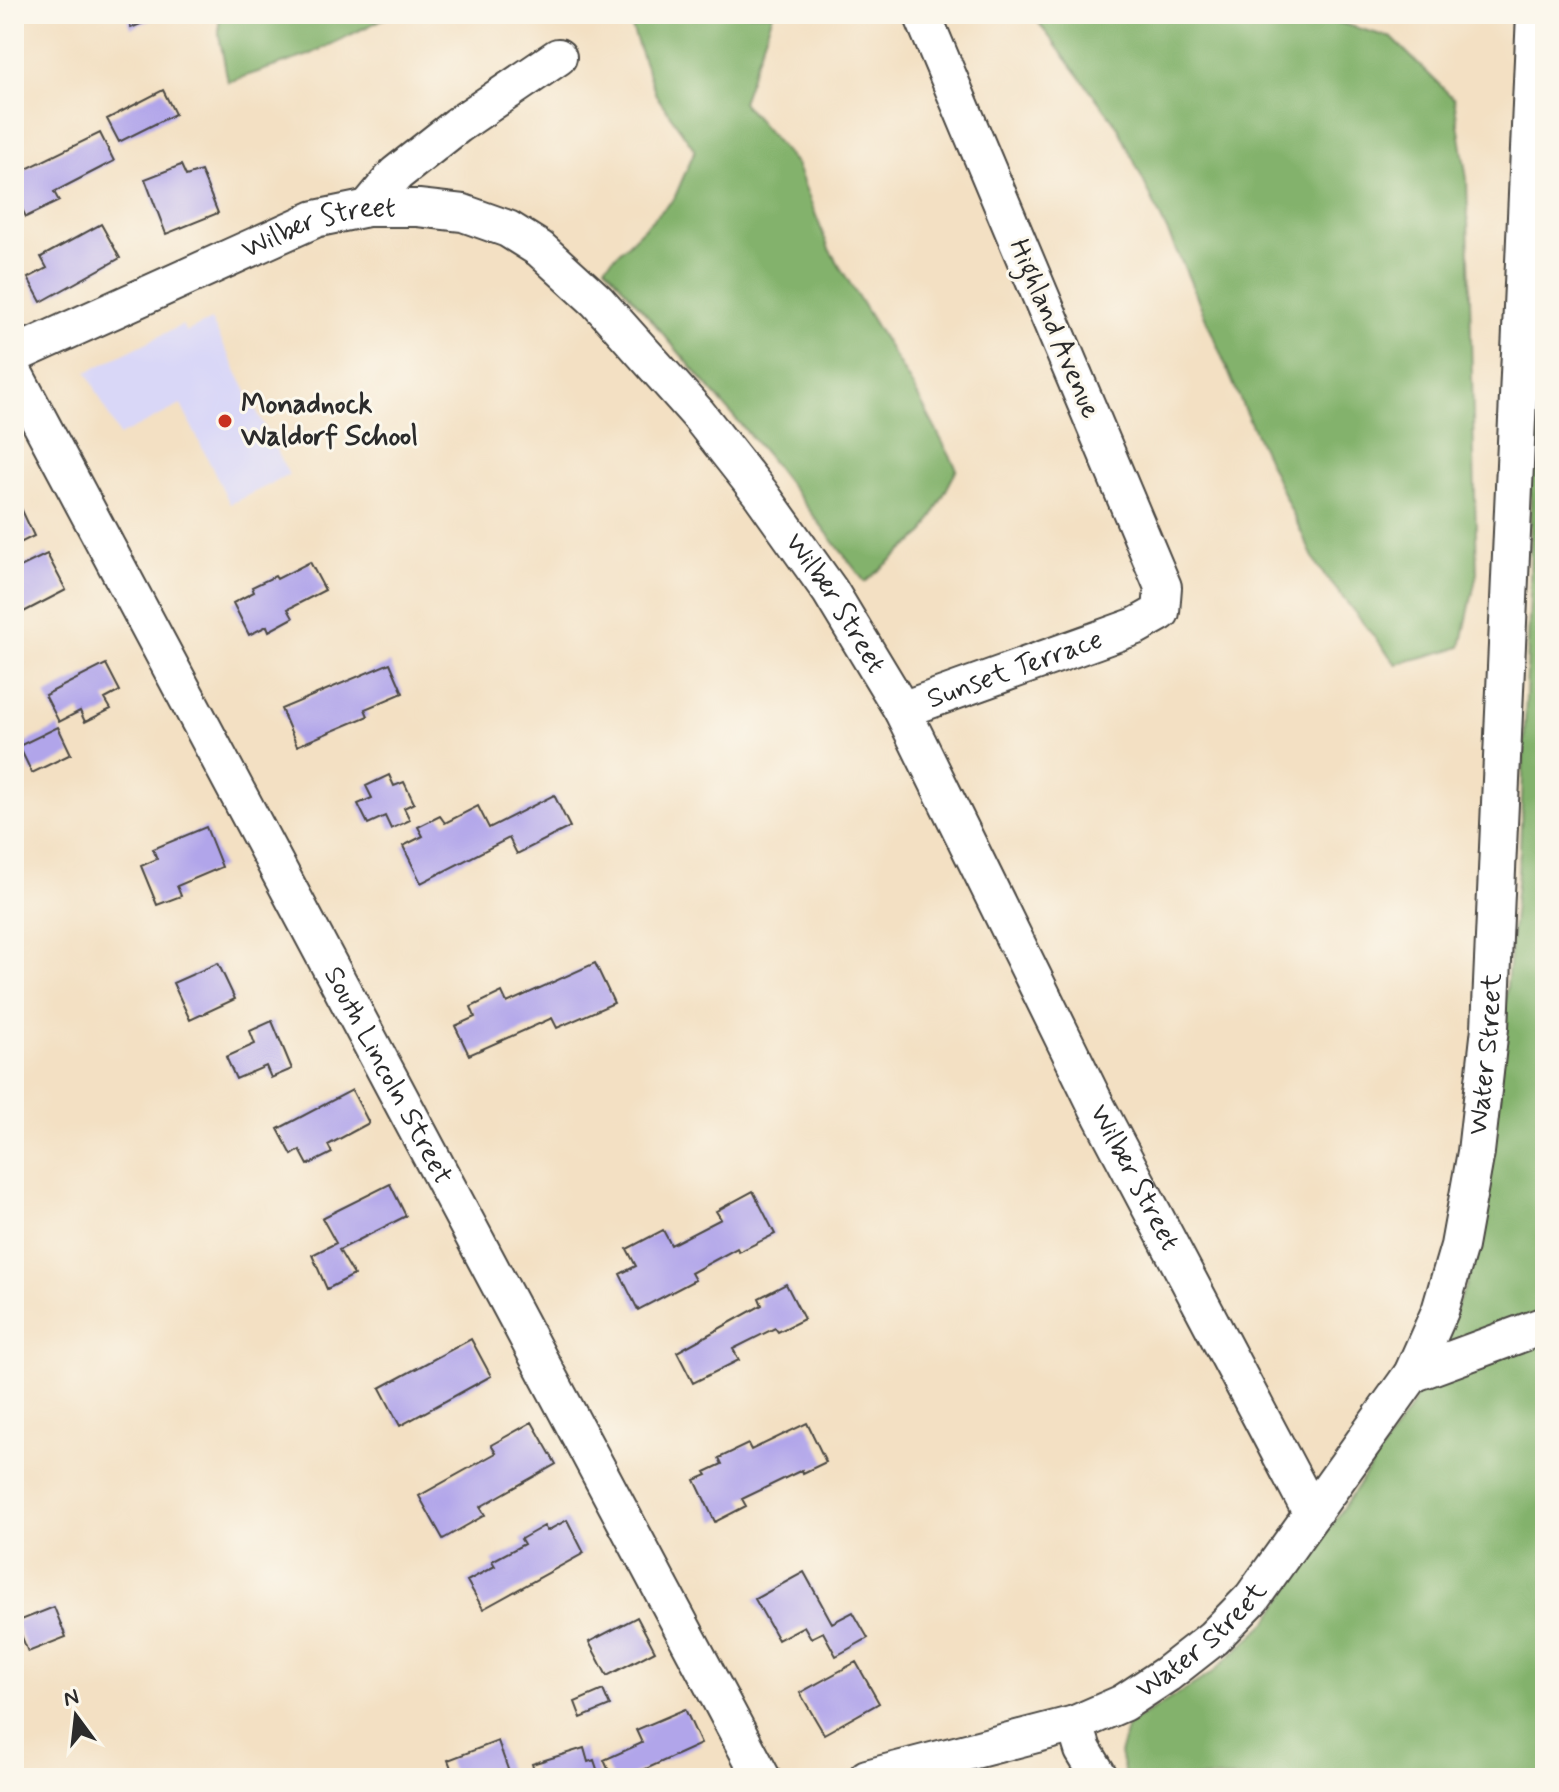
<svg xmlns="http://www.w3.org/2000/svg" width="1559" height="1792" viewBox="0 0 1559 1792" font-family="Mynerve,sans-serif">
	<rect width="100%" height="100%" fill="#fbf7ec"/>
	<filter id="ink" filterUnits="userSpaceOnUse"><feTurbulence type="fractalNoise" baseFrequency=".0125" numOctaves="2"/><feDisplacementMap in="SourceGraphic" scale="16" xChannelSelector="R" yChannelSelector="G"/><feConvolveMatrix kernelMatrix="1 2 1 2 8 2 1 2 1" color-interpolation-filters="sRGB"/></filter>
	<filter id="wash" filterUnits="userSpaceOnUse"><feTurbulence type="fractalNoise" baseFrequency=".006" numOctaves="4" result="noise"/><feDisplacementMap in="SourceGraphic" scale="32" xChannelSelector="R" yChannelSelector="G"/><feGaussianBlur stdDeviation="1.8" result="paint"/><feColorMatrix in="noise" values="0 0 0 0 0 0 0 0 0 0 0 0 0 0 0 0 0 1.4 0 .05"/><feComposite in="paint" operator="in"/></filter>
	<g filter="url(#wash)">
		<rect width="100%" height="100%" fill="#f3e0c3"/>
		<path fill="#d9d7f7" d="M211,320l78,155 -59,29 -49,-99 -62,31 -32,-64 95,-47 4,7z"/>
		<path fill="#83b26c" stroke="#576e4c" stroke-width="2" d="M219,14h174l-84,41 -81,27 -9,-47z
			M627,14h146l-31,88 54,62 33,85 84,138 44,82 -33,64 -59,49 -100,-129 -160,-187 69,-67 21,-49 -39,-55z
			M1032,14h277l83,24 62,61 13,80 10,394 -16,74 -65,17 -80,-100 -72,-155 -59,-140 -67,-142z
			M1545,67v1711h-419l-6,-24 8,-29 84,-52 56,-52 144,-216 54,-120 23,-117 31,-317 10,-258 2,-295z"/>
		<g id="blocks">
			<path fill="#b1a5ea" d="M126,14h39l-34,14z
				M163,90l12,24 -56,28 -12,-23z
				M100,133l14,28 -60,31 5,9 -33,16 -5,-10 -7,3v-35z
				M181,165l5,11 15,-5 17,42 -52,21 -21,-55z
				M101,224l19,34 -79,44 -13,-24 19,-10 -6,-11z
				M14,493l20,43 -20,10z
				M47,554l19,36 -52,27v-47z
				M310,562l15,28 -37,19 5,9 -24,13 -2,-5 -18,9 -16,-32 21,-11 -2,-5 23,-11 2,3z
				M390,663l13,30 -38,16 3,7 -71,30 -16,-37z
				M106,664l14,27 -15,8 6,10 -26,13 -5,-11 -21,11 -14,-27z
				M58,727l13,27 -39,19 -13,-27z
				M389,775l5,11 10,-4 10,21 -10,5 6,12 -19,9 -6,-13 -17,8 -10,-20 14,-6 -6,-12z
				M554,795l16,32 -53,27 -8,-16 -88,45 -18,-37 20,-10 -5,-9 22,-11 5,7 33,-17 11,22z
				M206,827l16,40 -45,19 4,10 -24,9 -16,-39 16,-7 -4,-10z
				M218,963l17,36 -45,21 -17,-37z
				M595,963l19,40 -57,25 -5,-10 -83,37 -14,-29 20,-9 -4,-10 31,-15 5,11z
				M272,1021l20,48 -21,9 -5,-12 -30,13 -10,-22 29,-13 -5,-13z
				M352,1090l17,33 -41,22 4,8 -24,12 -8,-15 -8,5 -14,-26z
				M390,1184l16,32 -67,34 15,25 -27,14 -15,-34 24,-12 -14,-25z
				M753,1191l22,43 -36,18 -2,-4 -46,25 4,7 -57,30 -18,-36 16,-8 -9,-17 36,-19 8,15 50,-26 -5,-8z
				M786,1284l18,35 -26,13 -3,-4 -42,21 6,11 -46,23 -16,-31 85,-47 -3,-7z
				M471,1339l20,37 -91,50 -20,-38z
				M532,1422l24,42 -76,43 5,8 -42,24 -24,-43 77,-43 -5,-8z
				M807,1423l19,39 -23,11 -1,-3 -60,29 4,7 -31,16 -20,-42 12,-5 -2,-3 17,-8 -3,-6 29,-14 3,6z
				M567,1520l17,33 -101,56 -16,-28 28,-15 -3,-5 32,-17 -3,-5 23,-13 3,5z
				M804,1572l28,51 21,-11 15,26 -32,18 -13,-24 -12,6 -7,-12 -26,14 -23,-41z
				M54,1607l12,30 -38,15 -12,-30z
				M637,1617l18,34 -48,25 -18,-34z
				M856,1662l23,41 -55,31 -24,-41z
				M603,1690l7,16 -29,12 -6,-16z
				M685,1709l16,35 -75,34h-14l-8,-18 38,-17 -6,-13z
				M498,1741l13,37h-56l-7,-18z
				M584,1748l4,14 6,-2 6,18h-64l-4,-14z"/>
		</g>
	</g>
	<g filter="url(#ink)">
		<use href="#blocks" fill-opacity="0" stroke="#494642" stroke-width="2"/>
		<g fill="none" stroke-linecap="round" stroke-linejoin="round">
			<g stroke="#494642" stroke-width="40">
				<g id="minor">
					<path d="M368,208l28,-34 62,-49 100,-68"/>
					<path id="s1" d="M14,355l301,-136 53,-11h50l45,5 45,16 32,20 57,52 100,112 63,80 70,98 72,119 195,397 215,407"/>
					<path id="s2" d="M14,373l748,1405"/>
					<path id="s3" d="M902,710l234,-84 25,-14 2,-25 -241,-573"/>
					<path d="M1412,1374l133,-49"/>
					<path d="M1075,1724l8,26 17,28"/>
					<path id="s4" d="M867,1778l208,-54 48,-21 44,-29 46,-36 39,-40 160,-224 28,-63 19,-65 17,-94 14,-124 45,-1014"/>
				</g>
			</g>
			<use href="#minor" stroke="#fff" stroke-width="36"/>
		</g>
	</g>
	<circle fill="#c8321e" stroke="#fbf7ec" stroke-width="3" cx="225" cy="421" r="8"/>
	<g text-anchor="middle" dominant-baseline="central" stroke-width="6" stroke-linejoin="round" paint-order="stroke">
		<g font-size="28" fill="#2b2b2b" stroke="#fbf7ec">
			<text stroke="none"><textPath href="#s1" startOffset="332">Wilber Street</textPath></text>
			<text transform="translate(1054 329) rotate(67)">Highland Avenue</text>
			<text stroke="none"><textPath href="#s1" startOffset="1028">Wilber Street</textPath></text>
			<text stroke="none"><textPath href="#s3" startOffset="120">Sunset Terrace</textPath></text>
			<text stroke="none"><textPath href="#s4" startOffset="1040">Water Street</textPath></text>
			<text stroke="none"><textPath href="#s2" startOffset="796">South Lincoln Street</textPath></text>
			<text stroke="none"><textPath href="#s1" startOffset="1676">Wilber Street</textPath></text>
			<text stroke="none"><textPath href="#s4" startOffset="368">Water Street</textPath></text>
		</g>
		<g font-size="28" font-weight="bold" fill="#2b2b2b" stroke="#fbf7ec" text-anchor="start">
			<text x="241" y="405">Monadnock<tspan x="241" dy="32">Waldorf School</tspan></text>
		</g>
	</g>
	<rect width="1559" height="1792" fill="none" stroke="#fbf7ec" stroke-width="48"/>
	<g transform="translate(76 1716) rotate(345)" stroke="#fbf7ec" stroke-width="6" paint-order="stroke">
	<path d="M0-6L14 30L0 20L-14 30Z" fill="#2b2b2b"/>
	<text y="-12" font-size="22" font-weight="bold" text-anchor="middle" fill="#2b2b2b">N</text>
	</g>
</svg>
